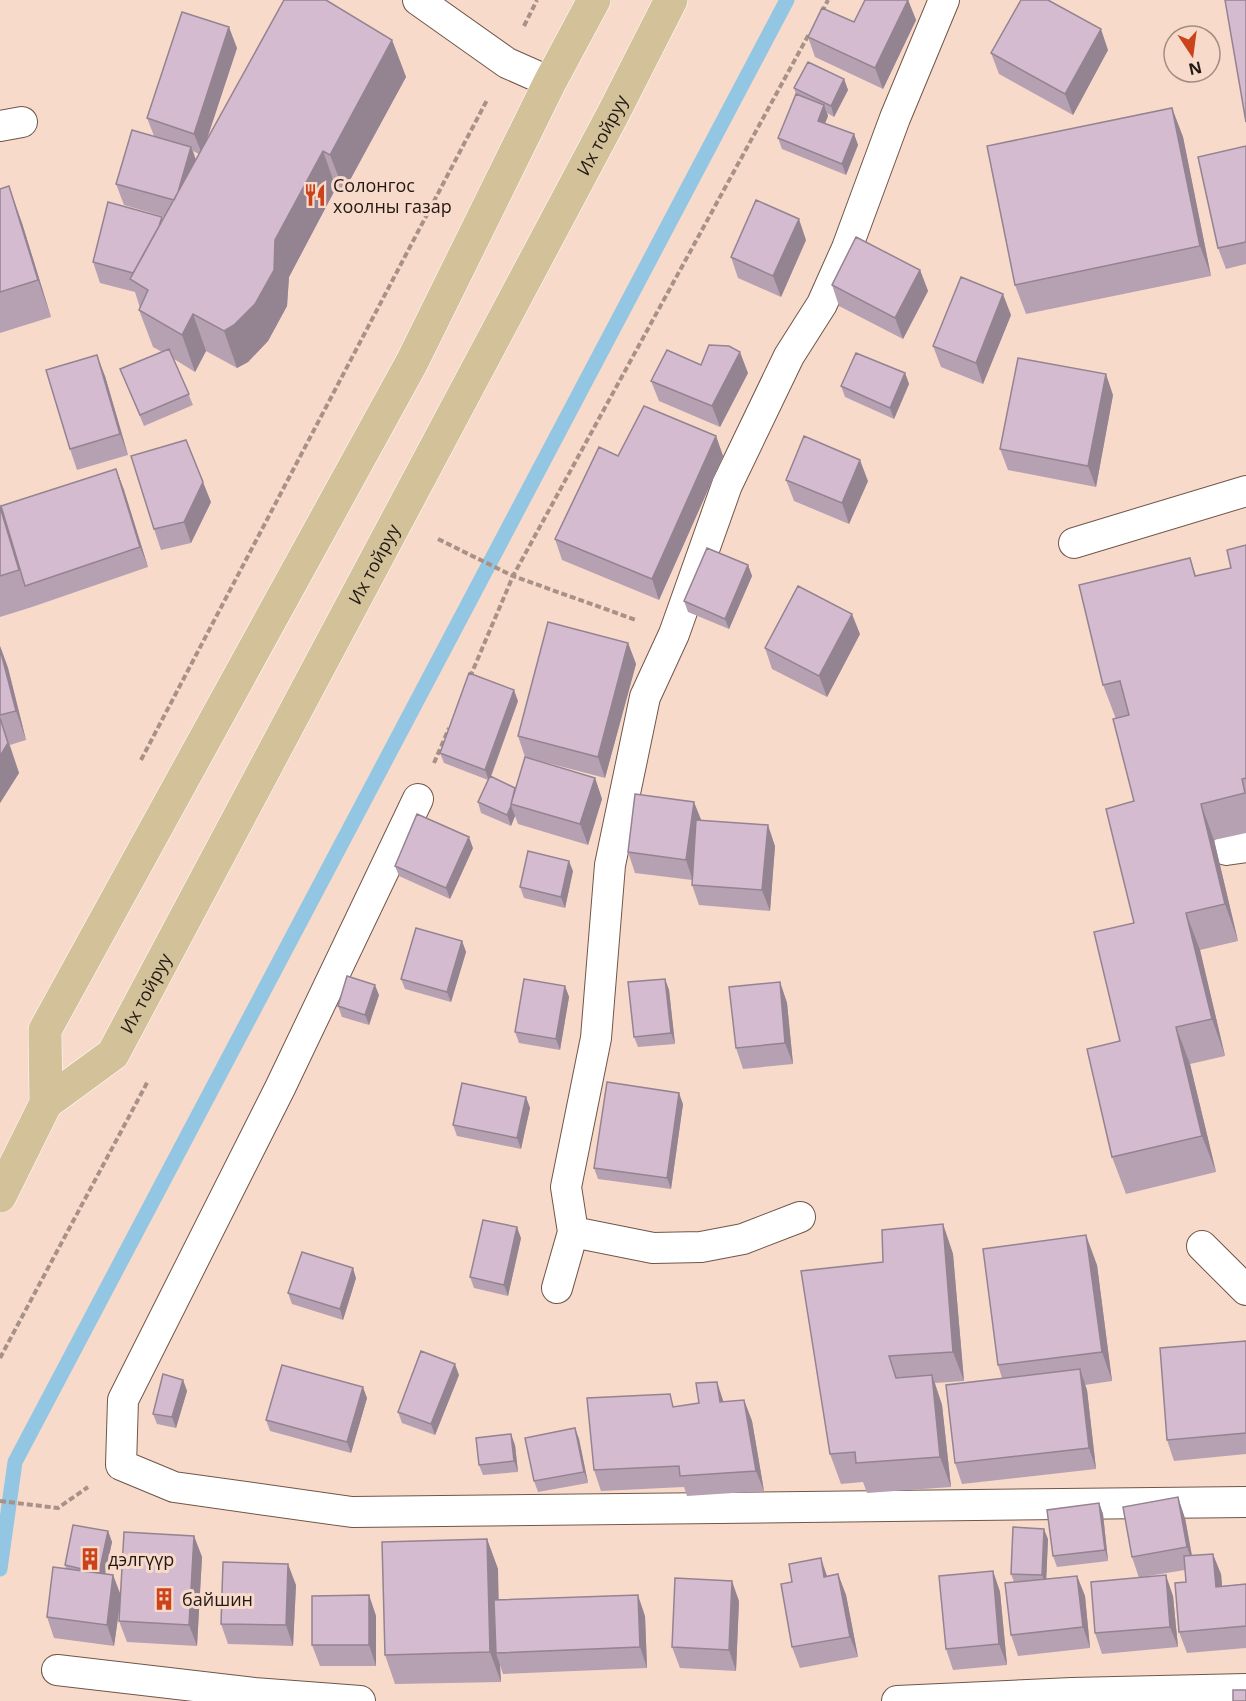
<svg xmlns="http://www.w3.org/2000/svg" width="1246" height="1701" viewBox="0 0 1246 1701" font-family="'Open Sans',sans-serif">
	<rect width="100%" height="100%" fill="#f8dacb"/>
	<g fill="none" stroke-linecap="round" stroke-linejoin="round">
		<path stroke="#92c6e2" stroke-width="15" d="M0,1569l15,-107 772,-1462"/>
		<g stroke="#6f5649" stroke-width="32">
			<path id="lane" d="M418,0l89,63 43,19
				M0,126l22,-4
				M1074,543l172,-52
				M418,799l-138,289 -157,312 -2,65 53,22 178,25 894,-10
				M1226,850l20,-3
				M573,1232l80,16 48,-1 42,-8 57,-22
				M1202,1246l44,44
				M557,1288l16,-56 -7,-45 30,-149 14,-173 35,-168 29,-63 53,-149 62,-129 33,-52 25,-56 48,-130 49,-118
				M57,1670l197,23 106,8
				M897,1701l175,-8 174,-4"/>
		</g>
		<g stroke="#fff" stroke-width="34">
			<g id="primary">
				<path id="s1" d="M46,1103l67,-49 500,-940 58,-114"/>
				<path d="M0,1196l46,-93 -1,-73 367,-668 138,-280 44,-82"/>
			</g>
		</g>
		<path stroke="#a89186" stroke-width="4" stroke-dasharray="6 3" stroke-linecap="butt" d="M822,12l6,-12
			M524,26l13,-26
			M438,539l75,37 123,44
			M470,677l43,-101 296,-542
			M141,760l346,-660
			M434,763l15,-35
			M0,1358l148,-277
			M0,1501l58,7 30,-21"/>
		<use href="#lane" stroke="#fff" stroke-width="30"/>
		<use href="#primary" stroke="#d2c199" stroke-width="33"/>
	</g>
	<path fill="#b6a1b2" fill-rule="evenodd" d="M865,0h43l8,20 -33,69 -68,-32 -7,-20 46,-15z
		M392,40l14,37 -62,114 -8,-3 -47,89 -2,29 -19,35 -20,21 -11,6 -31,-17 -11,21 -21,-13 19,46 -49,21 -24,-57 42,-17 -9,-5 -14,-37 1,-2 -5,-16 -35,-9 -7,-21 69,-45 1,3 2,-3 -41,-12 -8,-21 38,-48 -7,-18 90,-70 -31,94zM193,151l6,3 -3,6z
		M1108,50l-35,65 -74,-41 -8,-21z
		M844,79l4,11 -14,27 -7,-4 1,3 -3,7 29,11 4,11 -12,30 -64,-26 -4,-11 18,-44 -2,-6z
		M1172,108l11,29 28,139 -185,38 -11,-29z
		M1246,146v118l-20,5 -8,-21z
		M0,189l22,34 29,94 -51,16z
		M806,240l-25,57 -43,-19 -7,-21z
		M920,270l8,21 -25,48 -64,-33 -7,-21z
		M1011,315l-28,69 -42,-17 -8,-21z
		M701,365l47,8 -28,54 -61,-26 -8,-20z
		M905,373l4,11 -15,35 -49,-22 -4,-11z
		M105,376l23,79 -51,15 -7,-21z
		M1113,395l-17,92 -88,-17 -8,-21z
		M716,436l7,20 -64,144 -97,-40 -7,-21 63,-83z
		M116,469l8,21 24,77 -116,40 -32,10v-113l1,2z
		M786,480l82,1 -19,43 -55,-23z
		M211,502l-20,41 -30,7 -7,-21z
		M1246,545v288l-32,7 24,101 -38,9 25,106 -35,8 26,108 -90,22 -14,-37 8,-116 14,-118v-122l-18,-82 -13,-34 87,-127 6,18 35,-8z
		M748,565l4,11 -23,53 -41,-17 -4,-11z
		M860,634l-33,63 -55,-28 -7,-21z
		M628,643l8,21 -31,114 -80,-21 -7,-21z
		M0,646l8,22 18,72 -16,5 9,28 -19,30z
		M518,701l-27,76 24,11 80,-10 7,21 -14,46 -70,-21 -3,-8 -4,10 -30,-13 -3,-11 10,-22 -44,-17 -4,-10z
		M701,820l74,26 -5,65 -71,-6 -7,-20v-5l-57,-7 -7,-21z
		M473,848l-23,51 -51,-23 -4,-10z
		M573,871l-8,37 -41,-10 -4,-11z
		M462,941l4,11 -15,50 -46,-13 -4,-10z
		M665,979l4,11 6,54 -37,3 -4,-10z
		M780,982l7,21 6,61 -50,5 -7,-21z
		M565,986l4,11 -9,53 -41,-7 -4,-11z
		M379,995l-10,30 -27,-8 -4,-11z
		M526,1097l4,11 -9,41 -64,-13 -4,-11z
		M683,1104l-12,85 -73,-10 -4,-11z
		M943,1224l10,30 11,127 -29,2 7,22 9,82 -84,6 -4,-11 -22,2 -11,-30 53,-192z
		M521,1238l-13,58 -34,-8 -4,-11z
		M1097,1265l15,116 -27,4 2,5 9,79 -134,15 -7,-21 47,-85 -4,-13z
		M356,1278l-13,42 -51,-16 -4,-11z
		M1246,1341v113l-72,7 -7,-21z
		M459,1375l-24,60 -33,-12 -4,-11z
		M183,1380l4,11 -11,37 -19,-4 -4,-10z
		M367,1398l-16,55 -81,-22 -4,-11z
		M744,1400l8,21 12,70 -77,5 -3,-9 -83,4 -7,-21 81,-63z
		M575,1428l4,11 9,44 -50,9 -4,-11z
		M515,1445l3,27 -35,3 -4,-10z
		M1099,1503l4,11 5,47 -51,6 -4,-11z
		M1185,1518l7,37 29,19 1,12 24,-2v64l-59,5 -8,-21 7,-50 -1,-12 -43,7 31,19 5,51 -76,7 -7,-21 44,-55 -7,-21z
		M108,1531l4,11 -7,32 8,1 8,21 73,-60 8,21 -5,89 -70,-4 -8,-21 2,-23 -7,48 -60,-8 -7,-21 19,-48 -1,-4z
		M487,1539l11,30v31l147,16 2,52 -144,6 -3,-9 1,17 -106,2 -10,-29z
		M1048,1539l-2,40 31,-3 8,20 5,52 -72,8 -7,-21 3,-53 -3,-8z
		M993,1571l7,21 7,73 -54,5 -7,-21z
		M838,1574l8,21 12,62 -58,11 -8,-21v-65z
		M296,1585l-3,61 -65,-2 -7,-20z
		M369,1595l7,21v50h-56l-8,-21z
		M739,1601l-3,70 -56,-3 -8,-21z"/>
	<path fill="#948391" d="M908,0l8,20 -33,69 -8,-21z
		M229,27l8,21 -35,106 -8,-20z
		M1101,29l7,21 -35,65 -8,-21z
		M392,40l14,37 -62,114 -14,-36z
		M844,79l4,11 -14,27 -3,-11z
		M824,105l4,11 -6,15 -4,-10z
		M1172,108l11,29 28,139 -11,-30z
		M854,134l4,11 -12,30 -4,-11z
		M191,147l8,21 -23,33z
		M323,151l13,37 -47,89 -2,29 -19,35 -20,21 -11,6 -13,-37 51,-91z
		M9,186l13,37 29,94 -13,-37z
		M799,219l7,21 -25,57 -8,-21z
		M920,270l8,21 -25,48 -8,-21z
		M1003,294l8,21 -28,69 -7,-21z
		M193,314l13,37 -11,21 -13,-37z
		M740,352l8,21 -28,54 -8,-21z
		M97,355l8,21 23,79 -8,-21z
		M905,373l4,11 -15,35 -4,-11z
		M1106,374l7,21 -17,92 -8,-21z
		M716,436l7,20 -64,144 -7,-21z
		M860,460l8,21 -19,43 -7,-21z
		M116,469l8,21 24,77 -8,-20z
		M203,482l8,20 -20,41 -7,-21z
		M748,565l4,11 -23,53 -4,-10z
		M852,614l8,20 -33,63 -8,-21z
		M628,643l8,21 -31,114 -7,-21z
		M0,646l8,22 18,72 -10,-29 -16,-62z
		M514,690l4,11 -29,80 -4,-11z
		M0,718l19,55 -19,30z
		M595,778l7,21 -14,46 -8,-21z
		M694,802l8,20 -9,59 -7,-21z
		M1201,804l13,36 24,101 -13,-37z
		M511,806l4,10 -4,10 -4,-11z
		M768,825l7,21 -5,65 -8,-21z
		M469,837l4,11 -23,51 -4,-11z
		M569,861l4,10 -8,37 -4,-11z
		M1186,913l14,37 25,106 -13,-37z
		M462,941l4,11 -15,50 -4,-10z
		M665,979l4,11 6,54 -4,-11z
		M780,982l7,21 6,61 -8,-21z
		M375,985l4,10 -10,30 -4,-10z
		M565,986l4,11 -9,53 -4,-11z
		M1176,1027l14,37 26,108 -14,-36z
		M679,1093l4,11 -12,85 -4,-11z
		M526,1097l4,11 -9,41 -4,-11z
		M943,1224l10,30 11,127 -11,-29z
		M517,1227l4,11 -13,58 -4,-11z
		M1086,1235l11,30 15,116 -10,-29z
		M353,1268l3,10 -13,42 -3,-11z
		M455,1364l4,11 -24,60 -4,-11z
		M1080,1369l7,21 9,79 -7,-21z
		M932,1375l10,30 9,82 -11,-30z
		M183,1380l4,11 -11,37 -4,-11z
		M717,1382l7,21 -4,-1z
		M363,1387l4,11 -16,55 -4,-11z
		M744,1400l8,21 12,70 -8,-20z
		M575,1428l4,11 9,44 -4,-11z
		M511,1434l4,11 3,27 -4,-11z
		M1178,1497l7,21 9,50 -7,-21z
		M1099,1503l4,11 5,47 -3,-11z
		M1044,1529l4,10 -2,47 -4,-11z
		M108,1531l4,11 -9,41 -4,-10z
		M194,1536l8,21 -5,89 -8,-21z
		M487,1539l11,30 2,84h-4l4,12 1,17 -11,-30z
		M1213,1554l8,20 3,33 -8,-20z
		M821,1558l7,21 -4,-2z
		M288,1564l8,21 -3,61 -7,-21z
		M993,1571l7,21 7,73 -8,-21z
		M838,1574l8,21 12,62 -8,-20z
		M113,1575l8,21 -7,50 -7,-21z
		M1166,1575l7,21 5,51 -8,-20z
		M1077,1576l8,20 5,52 -7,-21z
		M732,1581l7,20 -3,70 -7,-21z
		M369,1595l7,21v50l-7,-21z
		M638,1595l7,21 2,52 -7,-21z"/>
	<path fill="#d4bbcf" stroke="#948391" stroke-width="1.5" d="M284,0h42l66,40 -62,115 -7,-4 -48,89 -1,30 -19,34 -21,21 -10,6 -31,-17 -11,21 -43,-25 9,-20 -18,-11z
		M865,0h43l-33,68 -67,-31 14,-29 32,14z
		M1021,0h27l53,29 -36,65 -74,-41z
		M1225,0h21v122z
		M182,12l47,15 -35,107 -47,-16z
		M808,62l36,17 -13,27 -37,-18z
		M796,94l28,11 -6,16 36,13 -12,30 -64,-26z
		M1172,108l28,138 -185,39 -28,-139z
		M132,130l59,17 -13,45 -4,8 -58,-16z
		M1246,146v96l-28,6 -20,-91z
		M9,186l29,94 -38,12v-103z
		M756,200l43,19 -26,57 -42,-19z
		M108,202l54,15 -3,9 -26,47 -40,-11z
		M856,237l64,33 -25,48 -63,-33z
		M961,277l42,17 -27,69 -43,-17z
		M709,345l20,1 11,6 -28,54 -61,-25 16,-31 34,15z
		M169,349l20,45 -49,21 -20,-46z
		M856,353l49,20 -15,35 -49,-22z
		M97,355l23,79 -50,15 -24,-79z
		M1018,358l88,16 -18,92 -88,-17z
		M644,406l72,30 -64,143 -97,-40 44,-92 19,9z
		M804,436l56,24 -18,43 -56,-23z
		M186,440l17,42 -19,40 -30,7 -23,-73z
		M116,469l24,78 -115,39 -24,-80z
		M0,507l19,63 -19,6z
		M1246,545v233l-4,1 3,14 -44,11 24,100 -39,9 26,106 -36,8 26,109 -90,21 -25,-108 33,-8 -26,-109 40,-9 -28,-114 28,-8 -21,-82 16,-4 -9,-34 -17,4 -24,-100 111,-27 5,18 36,-8 -4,-18z
		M707,548l41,17 -23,54 -41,-18z
		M798,586l54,28 -33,62 -54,-28z
		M548,622l80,21 -30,114 -80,-21z
		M0,649l16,62 -16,4z
		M469,673l45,17 -29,80 -45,-17z
		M0,718l8,25 -8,13z
		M525,757l70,21 -15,46 -69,-20z
		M490,776l25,12 -4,16v2l-4,9 -29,-13z
		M635,794l59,8 -8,58 -58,-8z
		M417,814l52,23 -23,51 -51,-22z
		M696,820l72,5 -6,65 -70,-5z
		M528,851l41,10 -8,36 -41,-10z
		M416,928l46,13 -15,51 -46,-13z
		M347,976l28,9 -10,30 -27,-9z
		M524,979l41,7 -9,53 -41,-7z
		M665,979l6,54 -37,4 -6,-55z
		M780,982l5,61 -49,5 -7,-61z
		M607,1082l72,11 -12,85 -73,-10z
		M462,1083l64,14 -9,41 -64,-13z
		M483,1220l34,7 -13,58 -34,-8z
		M943,1224l10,128 -64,4 7,22 36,-3 8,82 -84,6 -1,-11 -25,2 -29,-183 82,-9 -1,-32z
		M1086,1235l16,117 -104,13 -15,-116z
		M302,1252l51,16 -13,41 -52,-16z
		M1246,1341v92l-79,7 -7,-92z
		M421,1351l34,13 -24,60 -33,-12z
		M282,1365l81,22 -16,55 -81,-22z
		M1080,1369l9,79 -134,15 -9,-78z
		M163,1374l20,6 -11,37 -19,-3z
		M717,1382l3,20 24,-2 12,71 -76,5 -1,-10 -85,4 -7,-72 83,-4 3,13 26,-4 -3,-20z
		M575,1428l9,44 -50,9 -9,-43z
		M511,1434l3,27 -35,4 -3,-27z
		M1178,1497l9,50 -55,10 -9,-50z
		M1099,1503l6,47 -52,6 -6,-46z
		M73,1525l35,6 -9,42 -34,-8z
		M1013,1527l31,2 -2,46 -31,-1z
		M124,1532l70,4 -5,89 -70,-4z
		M487,1539l3,113 -105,3 -3,-113z
		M1213,1554l3,33 30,-3v42l-67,6 -4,-49 11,-1 -2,-26z
		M821,1558l3,19 14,-3 12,63 -58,10 -11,-63 11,-2 -3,-18z
		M223,1562l65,2 -2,61 -65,-1z
		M53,1567l60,8 -6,50 -60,-8z
		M993,1571l6,73 -53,5 -7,-73z
		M1166,1575l4,52 -75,6 -4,-51z
		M1077,1576l6,51 -72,8 -6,-52z
		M675,1578l57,3 -3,69 -57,-3z
		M369,1595v50h-57v-49z
		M638,1595l2,52 -144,6 -2,-53z
		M1233,1690h13v11h-13z"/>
	<defs>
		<g id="restaurant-bare" transform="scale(1.8)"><path d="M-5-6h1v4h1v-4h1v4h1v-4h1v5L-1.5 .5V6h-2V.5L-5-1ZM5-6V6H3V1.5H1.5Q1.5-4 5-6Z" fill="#cb431a" stroke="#f8dacb" stroke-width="2.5" paint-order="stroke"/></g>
		<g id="building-bare" transform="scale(1.8)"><path d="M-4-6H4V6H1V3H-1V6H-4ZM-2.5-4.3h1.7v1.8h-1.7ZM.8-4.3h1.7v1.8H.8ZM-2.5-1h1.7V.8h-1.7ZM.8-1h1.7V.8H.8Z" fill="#cb431a" stroke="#f8dacb" stroke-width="2.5" paint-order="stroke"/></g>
	</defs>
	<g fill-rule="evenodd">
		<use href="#restaurant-bare" x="315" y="195"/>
		<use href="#building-bare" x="90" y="1559"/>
		<use href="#building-bare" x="164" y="1599"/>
	</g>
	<g text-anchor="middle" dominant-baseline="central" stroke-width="6" stroke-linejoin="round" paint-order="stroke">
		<g font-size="18" fill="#231914" stroke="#f8dacb">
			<text stroke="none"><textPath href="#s1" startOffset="1124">Их тойруу</textPath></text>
			<text stroke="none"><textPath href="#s1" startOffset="638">Их тойруу</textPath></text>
			<text stroke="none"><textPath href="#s1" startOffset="152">Их тойруу</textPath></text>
		</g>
		<g font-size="18" fill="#231914" stroke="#f8dacb" text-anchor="start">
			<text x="333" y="185">Солонгос<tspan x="333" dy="21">хоолны газар</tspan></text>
			<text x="108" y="1559">дэлгүүр</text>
			<text x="182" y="1599">байшин</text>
		</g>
	</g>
	<g transform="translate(1192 54) rotate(167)"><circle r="28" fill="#f8dacb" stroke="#a38d82" stroke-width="1.5"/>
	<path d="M0-4.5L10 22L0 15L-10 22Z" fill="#cb431a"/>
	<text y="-9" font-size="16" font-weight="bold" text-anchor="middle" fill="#231914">N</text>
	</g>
</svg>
